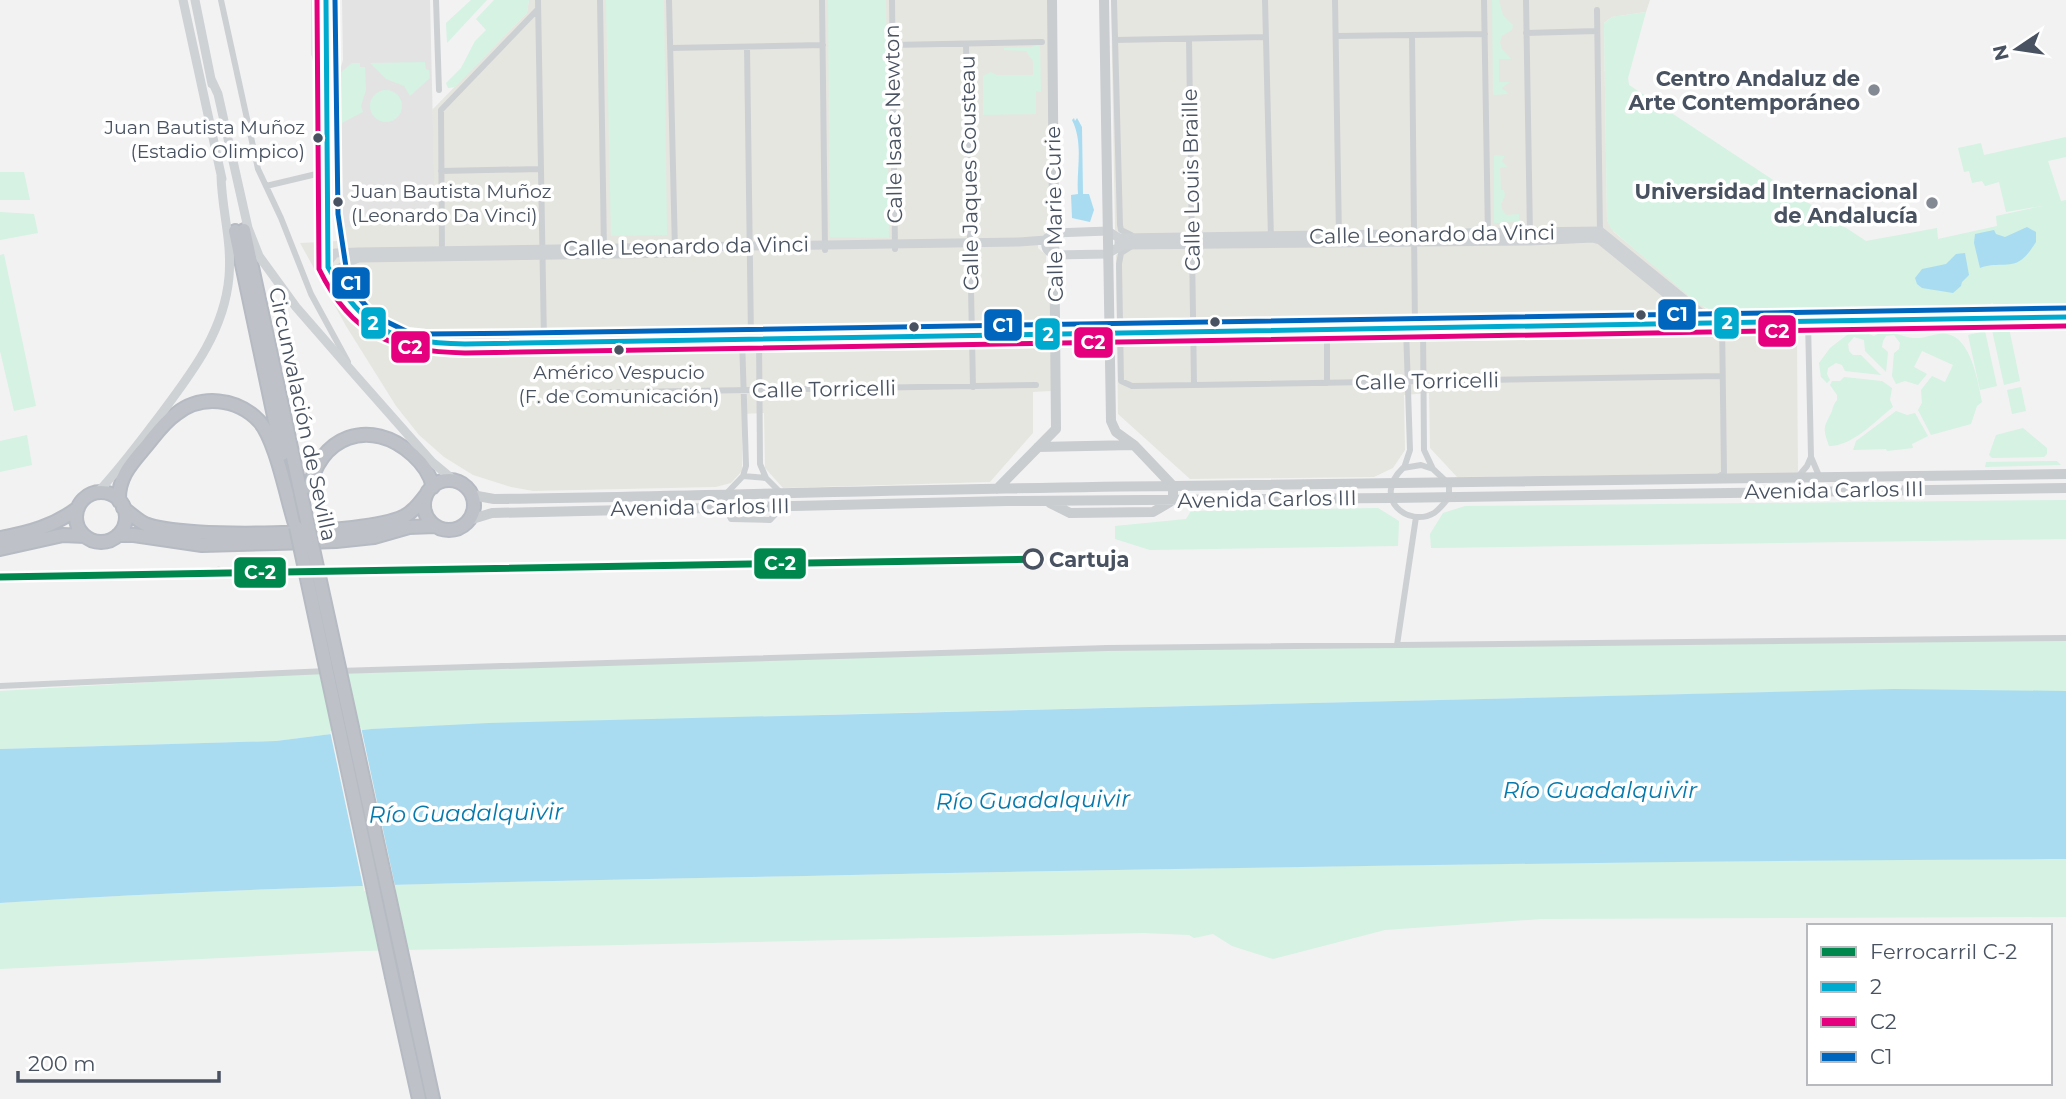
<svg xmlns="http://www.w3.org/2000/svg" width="2066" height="1099" viewBox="0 0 2066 1099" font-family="Montserrat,sans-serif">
	<rect width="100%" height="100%" fill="#f2f2f2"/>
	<path fill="#e6e6e0" d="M529,0h518l4,220h-5l-1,15 -7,7v6l8,7v11h6v125l-19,1v41l-43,49 -207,6 -18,-20 -1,-55 -22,1v57l-11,12 -15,4 -183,4 -22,-4 -38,-12 -29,-18 -25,-22 -23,-29 -50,-80 -46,-83 37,-2 5,-14 14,-1v-11l79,-2 -3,-103 95,-97z
		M1111,0h539l-4,12 -34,5 -8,6 3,197 7,12 92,77 9,3 78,1 4,22 1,138 -341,4 -27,-29 -1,-55 -25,2 1,55 -12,18 -19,9 -184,2 -72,-65 -2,-159 12,-10v-8l-13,-7z"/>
	<path fill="#e4e3e4" d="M342,0h88l5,214 -79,1v12h-14l-3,-153 4,-14z"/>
	<path fill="#d5f2e3" d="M471,0h16l-40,43 -1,-20z
		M494,0h35l-2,13 -72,74 -7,1 -2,-5 15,-15 14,-27 11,-11 -10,-11z
		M606,0h58l3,235 -56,1z
		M828,0h58l3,238 -59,-1z
		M1492,0h7l4,15 10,10 -1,5 -10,6 -2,6 2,7 9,10h-12v23h11l-8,6 7,6 -16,1z
		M1646,12l-18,66 1,7 237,156 71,-13 1,11 59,-13 -1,-10 46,-10 -36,6 -7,-30 -14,4 -3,-5 -10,2 -3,-12 -5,1 -6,-24 23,-5 3,12 82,-18v20l-18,4 13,40 5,-1v108l-71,2 -2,-7 -20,7 -258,2 -17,-8 -87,-75 -4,-9 -3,-197 8,-6z
		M1040,43l1,49 -5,-1v23l-53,1v-39l8,-4 6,3h36v-14l-7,-10 -22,-1v-2l28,-1z
		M425,62l1,7 3,1 1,8 -20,18 -6,-10 -18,-7 -16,-16z
		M352,63h8v4h5l1,23 -5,16 2,6 -23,12 -1,-50z
		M370 106a16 16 0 1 1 32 0a16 16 0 1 1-32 0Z
		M1494,155l11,1 -3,5 5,6 -7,1 1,22h3l1,6c-4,7 -6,13 2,19l12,-1v8l-25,1z
		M0,172h24l6,28h-30z
		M0,212l34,2 4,19 -38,7z
		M4,254l32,152 -22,5 -14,-60v-96z
		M2009,328l11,53 -16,4 -12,-55z
		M1852,331l12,1 10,4c16,-10 25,2 41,2 10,1 20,-6 32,-4 24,4 31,48 35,68l-5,4 -6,18 -40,11 -13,-25 4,-7 -1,-13 11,-14 13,6 8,-17 -31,-14 -8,16 13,7 -9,11 -13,-4 -9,3 -4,-8 2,-23 5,-4 1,-6 -6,-8 -8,1 -3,5 -1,6 6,5 -2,20 -21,-21 -1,-11 -10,-3 -6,7 1,7 4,4h8l20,20 -36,-4 -3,-6 -6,-2 -8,5 -1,6 3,6 -3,3 -6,-6 -2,-14 11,-15z
		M1985,331l12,55 -17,4 -12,-55z
		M1844,377l38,4 10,7 -2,12 3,7c-18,14 -40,39 -64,39 -7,-20 -5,-18 3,-35 1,-4 2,-8 5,-11v-5l-7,-10 2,-4h8z
		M2021,387l5,24 -14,3 -5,-24z
		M1896,411l11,4 8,-2 13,23 -16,8 1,4 -26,3 -1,-2 -33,1 3,-9z
		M2023,428l24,20v6l-3,3 -52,1 -3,-3 7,-20z
		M27,435l5,30 -32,7v-31z
		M2057,461l4,4 -76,2 1,-5z
		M2066,500v39l-635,9 -1,-14 13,-21 22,-7z
		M1378,508l21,13 -1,25 -248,4 -35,-11v-13l71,-7 5,-8z
		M2066,639v52h-243l-974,23 -478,15 -95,12 -276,8v-58l356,-21 899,-24z
		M2066,859v58l-525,2 -156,11 -112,29 -41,-13 -19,-12 -19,4 -5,-3 -45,-2 -783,18 -361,18v-66c283,-19 567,-22 851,-28 405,-8 810,-15 1215,-16z"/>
	<path fill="#a9dcf1" d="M1074,118l1,3 2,-3 5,9 1,67h6l5,16 -4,12 -18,-4 -1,-23 7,-1c-2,-24 6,-50 -6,-74z
		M2027,227l9,5v10c-4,6 -9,14 -15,18 -10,8 -27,2 -41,8l-6,-25 1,-9 19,-4 2,4 9,3z
		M1965,253l4,22 -7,7 -1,4 -8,7 -31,-5 -5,-4 -2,-6 7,-9 24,-5 10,-10z
		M1894,689l172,2v168c-405,2 -810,8 -1215,16 -284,6 -568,9 -851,28v-154l276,-8 95,-12 118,-6z"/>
	<path fill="#f2f2f2" d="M361,727l35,163 -32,1 -34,-160z"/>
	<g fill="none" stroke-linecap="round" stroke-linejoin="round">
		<path stroke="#d0d2d5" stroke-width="9" stroke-dasharray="9 4.5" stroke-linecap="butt" d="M1041,333l82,-1"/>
		<g stroke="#b6bac2" stroke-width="16">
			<path id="highway" d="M244,230l57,264
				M235,231l47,223
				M424 505a25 25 0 1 1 50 0a25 25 0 1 1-50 0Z
				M309,492c8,-56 62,-76 104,-37 10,9 17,18 20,32
				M76 517a25 25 0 1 1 50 0a25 25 0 1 1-50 0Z
				M119,501c-1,-25 13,-38 28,-56 9,-11 17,-23 29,-31 25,-20 61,-16 83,7 17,18 28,79 37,106
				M123,508c7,5 14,12 22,16 39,16 221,11 258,-7 10,-5 16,-13 23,-22
				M118,535h16l68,10 74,-2 60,-2 38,-4 35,-10 26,-1
				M0,538c29,-5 54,-12 78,-30
				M0,549l63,-14 22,1
				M406,974l27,125
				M392,977l27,122"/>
		</g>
		<path stroke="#cdd0d3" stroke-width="6" d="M221,0l37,169 23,49 30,76 37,68
			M436,0l3,90
			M538,0l6,341
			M600,0l4,250
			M669,0l6,251
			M822,0l3,250
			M892,0l3,249
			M1114,0l6,225 1,5 10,5
			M1265,0l6,239
			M1335,0l4,237
			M1484,0l4,236
			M1526,0l4,235
			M1597,10l3,225
			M1526,33l71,-2
			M1412,35l3,293
			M1336,36l149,-2
			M1189,39l5,346
			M1115,40l151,-3
			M966,44l7,343
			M892,45l150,-3
			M747,47l4,291
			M670,48l153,-3
			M441,171l100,-2
			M266,186l63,-15
			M1132,246l-11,7 -2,11 2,117 11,5 590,-10
			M442,254l-1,-144 97,-101
			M1120,321l11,2 62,-3
			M1808,321l3,136 9,21
			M1423,327l1,123 9,19
			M1327,329v54
			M759,337l1,127 6,14
			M742,338l4,128 -3,10
			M570,393l466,-8
			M1421,465l12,4 16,15v13c-4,5 -9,12 -15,16 -25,15 -63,-14 -31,-45z
			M1404,468l6,-18 -4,-122
			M743,476l23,2 16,16 1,12 -13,14 -39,-1 -6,-12v-12z
			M1717,478l7,-5 -2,-151
			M1797,478l10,-12 4,-9
			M1397,645l19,-128
			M338,671l769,-23 959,-10
			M0,686l327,-15"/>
		<path stroke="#ced2d5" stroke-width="9" d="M183,0l39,179
			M195,0l17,84
			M316,0v54l11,50 1,163 20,35 22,21 27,15 28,5 616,-10
			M326,0l1,77
			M211,79l7,15 30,134 11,28 37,51 61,70 75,85 24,20
			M328,98l7,-43v-55
			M1108,231l11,7v9l-12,7 -52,1c-9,-3 -11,-9 -8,-17l7,-5z
			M1119,238l481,-7 112,91
			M1119,247l7,-2 404,-4 62,-3 8,2 101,82
			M328,262l7,-9 23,-1 661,-10 27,-2
			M331,272c9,-1 17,-12 28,-14l322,-5
			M1123,332l943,-15
			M97,493c22,-23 41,-49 61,-75 32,-43 66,-85 71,-141 3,-37 -7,-65 -8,-101"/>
		<path stroke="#c9cdd0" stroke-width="10" d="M1104,0l7,421 5,11 18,13 39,41v14
			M1038,447l96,-2
			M997,489l59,-60 -4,-429
			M472,495l22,4c227,-3 453,-11 680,-13 297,-3 594,-7 892,-12
			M1050,503l20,10 83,-1 17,-10
			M469,520l23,-7 515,-12 384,-3 675,-10"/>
		<use href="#highway" stroke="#bec2c8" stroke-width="12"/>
		<g stroke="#c8c9cc" stroke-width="4.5">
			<path id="rail" d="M171,575l48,-6"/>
		</g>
		<use href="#rail" stroke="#fff" stroke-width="2" stroke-dasharray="5" stroke-linecap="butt"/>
		<g stroke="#b6bac2" stroke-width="16" stroke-linecap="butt">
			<path id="highway-bridge" d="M301,494l105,480
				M296,527l96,450"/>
		</g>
		<use href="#highway-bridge" stroke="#bec2c8" stroke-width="12"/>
		<g stroke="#fff" stroke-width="10">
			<path id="bus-1" d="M326,0l2,267c37,65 63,75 137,77l1601,-27"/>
		</g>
		<g stroke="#fff" stroke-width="10">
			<path id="bus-2" d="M317,0l2,269c33,68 74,82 146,84l1601,-27"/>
		</g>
		<g stroke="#fff" stroke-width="10">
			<path id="bus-3" d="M335,0l3,214 8,53 7,24 22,25 33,16 18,2 100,-1 1540,-25"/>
		</g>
		<use href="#bus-1" stroke="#00a9ce" stroke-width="5"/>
		<use href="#bus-2" stroke="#e5007d" stroke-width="5"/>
		<use href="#bus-3" stroke="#0065bd" stroke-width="5"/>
		<g stroke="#fff" stroke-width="12">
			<path id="rail-1" d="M0,577l1040,-18"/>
		</g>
		<use href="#rail-1" stroke="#00874d" stroke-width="7"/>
	</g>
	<g fill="#848a93" stroke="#fff" stroke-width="2.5">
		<circle cx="1874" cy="90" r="7"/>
		<circle cx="1932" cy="203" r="7"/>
	</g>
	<g fill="#485260" stroke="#fff" stroke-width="2.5">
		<circle cx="318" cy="138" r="6"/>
		<circle cx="338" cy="202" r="6"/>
		<circle cx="1641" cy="315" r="6"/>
		<circle cx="1215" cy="322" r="6"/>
		<circle cx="914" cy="327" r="6"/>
		<circle cx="619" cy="350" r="6"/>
	</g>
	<circle fill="#fff" stroke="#485260" stroke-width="3.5" cx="1033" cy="559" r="9"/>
	<g text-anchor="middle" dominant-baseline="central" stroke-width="7" stroke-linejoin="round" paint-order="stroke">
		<g font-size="19" fill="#485260" stroke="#fff" text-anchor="end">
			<text x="305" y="127">Juan Bautista Muñoz<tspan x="305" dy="24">(Estadio Olimpico)</tspan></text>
			<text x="351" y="191" text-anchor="start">Juan Bautista Muñoz<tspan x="351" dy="24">(Leonardo Da Vinci)</tspan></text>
			<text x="619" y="372" text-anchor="middle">Américo Vespucio<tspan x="619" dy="24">(F. de Comunicación)</tspan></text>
		</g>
		<g font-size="21" font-weight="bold" fill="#485260" stroke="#fff" text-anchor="end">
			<text x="1860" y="78">Centro Andaluz de<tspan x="1860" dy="24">Arte Contemporáneo</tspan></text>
			<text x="1918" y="191">Universidad Internacional<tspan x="1918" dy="24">de Andalucía</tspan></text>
		</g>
		<g font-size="21" fill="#485260" stroke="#fff">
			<text transform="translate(893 124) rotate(-91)">Calle Isaac Newton</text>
			<text transform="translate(969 173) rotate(-91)">Calle Jaques Cousteau</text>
			<text transform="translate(1191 180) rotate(-91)">Calle Louis Braille</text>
			<text transform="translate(1054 214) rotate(-91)">Calle Marie Curie</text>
			<text transform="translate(1432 234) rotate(-1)">Calle Leonardo da Vinci</text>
			<text transform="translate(686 246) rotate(-1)">Calle Leonardo da Vinci</text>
			<text transform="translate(1427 381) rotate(-1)">Calle Torricelli</text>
			<text transform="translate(824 389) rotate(-1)">Calle Torricelli</text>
			<text transform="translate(303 414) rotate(78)">Circunvalación de Sevilla</text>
			<text transform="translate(1834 490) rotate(-1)">Avenida Carlos III</text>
			<text transform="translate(1267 499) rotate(-1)">Avenida Carlos III</text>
			<text transform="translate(700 507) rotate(-1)">Avenida Carlos III</text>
		</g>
		<g font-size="21" font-weight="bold" fill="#485260" stroke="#fff" text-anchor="start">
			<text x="1049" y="559">Cartuja</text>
		</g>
		<g font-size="23" font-style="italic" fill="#067aad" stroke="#fff">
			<text x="1600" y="790">Río Guadalquivir</text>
			<text transform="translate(1033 800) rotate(-1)">Río Guadalquivir</text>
			<text transform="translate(466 813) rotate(-1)">Río Guadalquivir</text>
		</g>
	</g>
	<g stroke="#fff" stroke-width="2.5">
		<rect x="331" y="266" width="40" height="34" rx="7" fill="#0065bd"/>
		<rect x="1657" y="298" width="40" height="33" rx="7" fill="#0065bd"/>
		<rect x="1713" y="306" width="27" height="34" rx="7" fill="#00a9ce"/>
		<rect x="360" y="306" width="27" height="34" rx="7" fill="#00a9ce"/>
		<rect x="983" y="308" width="40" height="34" rx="7" fill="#0065bd"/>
		<rect x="1757" y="314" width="40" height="34" rx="7" fill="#e5007d"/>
		<rect x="1034" y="317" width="27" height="34" rx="7" fill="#00a9ce"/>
		<rect x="1073" y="326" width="41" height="33" rx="7" fill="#e5007d"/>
		<rect x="390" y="330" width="41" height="34" rx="7" fill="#e5007d"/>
		<rect x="753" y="547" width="54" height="33" rx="7" fill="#00874d"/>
		<rect x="233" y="556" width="54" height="33" rx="7" fill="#00874d"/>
	</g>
	<g font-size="19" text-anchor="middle" font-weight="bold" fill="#fff">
		<text x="351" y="290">C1</text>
		<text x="1677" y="321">C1</text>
		<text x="1727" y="329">2</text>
		<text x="373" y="330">2</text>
		<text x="1003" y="332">C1</text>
		<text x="1777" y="338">C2</text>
		<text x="1048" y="341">2</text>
		<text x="1093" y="349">C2</text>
		<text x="410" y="354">C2</text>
		<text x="780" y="570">C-2</text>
		<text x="260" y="579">C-2</text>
	</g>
	<rect x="1807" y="924" width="245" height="161" fill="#ffffff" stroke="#b6babf" stroke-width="2"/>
	<rect x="1821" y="947" width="35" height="10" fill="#00874d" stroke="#b6babf" stroke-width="2"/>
	<text x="1870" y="959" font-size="21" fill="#485260">Ferrocarril C-2</text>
	<rect x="1821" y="982" width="35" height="10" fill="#00a9ce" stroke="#b6babf" stroke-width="2"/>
	<text x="1870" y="994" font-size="21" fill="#485260">2</text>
	<rect x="1821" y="1017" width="35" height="10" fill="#e5007d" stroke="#b6babf" stroke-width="2"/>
	<text x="1870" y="1029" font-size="21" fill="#485260">C2</text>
	<rect x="1821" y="1052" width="35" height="10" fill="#0065bd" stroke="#b6babf" stroke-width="2"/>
	<text x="1870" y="1064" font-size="21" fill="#485260">C1</text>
	<g transform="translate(2017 49) rotate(257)" stroke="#ffffff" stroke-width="5" paint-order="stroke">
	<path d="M0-5L12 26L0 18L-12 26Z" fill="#485260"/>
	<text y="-10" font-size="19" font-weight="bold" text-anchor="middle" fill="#485260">N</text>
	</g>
	<path d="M18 1071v10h201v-10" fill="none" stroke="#485260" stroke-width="3.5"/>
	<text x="28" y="1071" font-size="21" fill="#485260" stroke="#ffffff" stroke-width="5" paint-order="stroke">200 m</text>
</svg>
